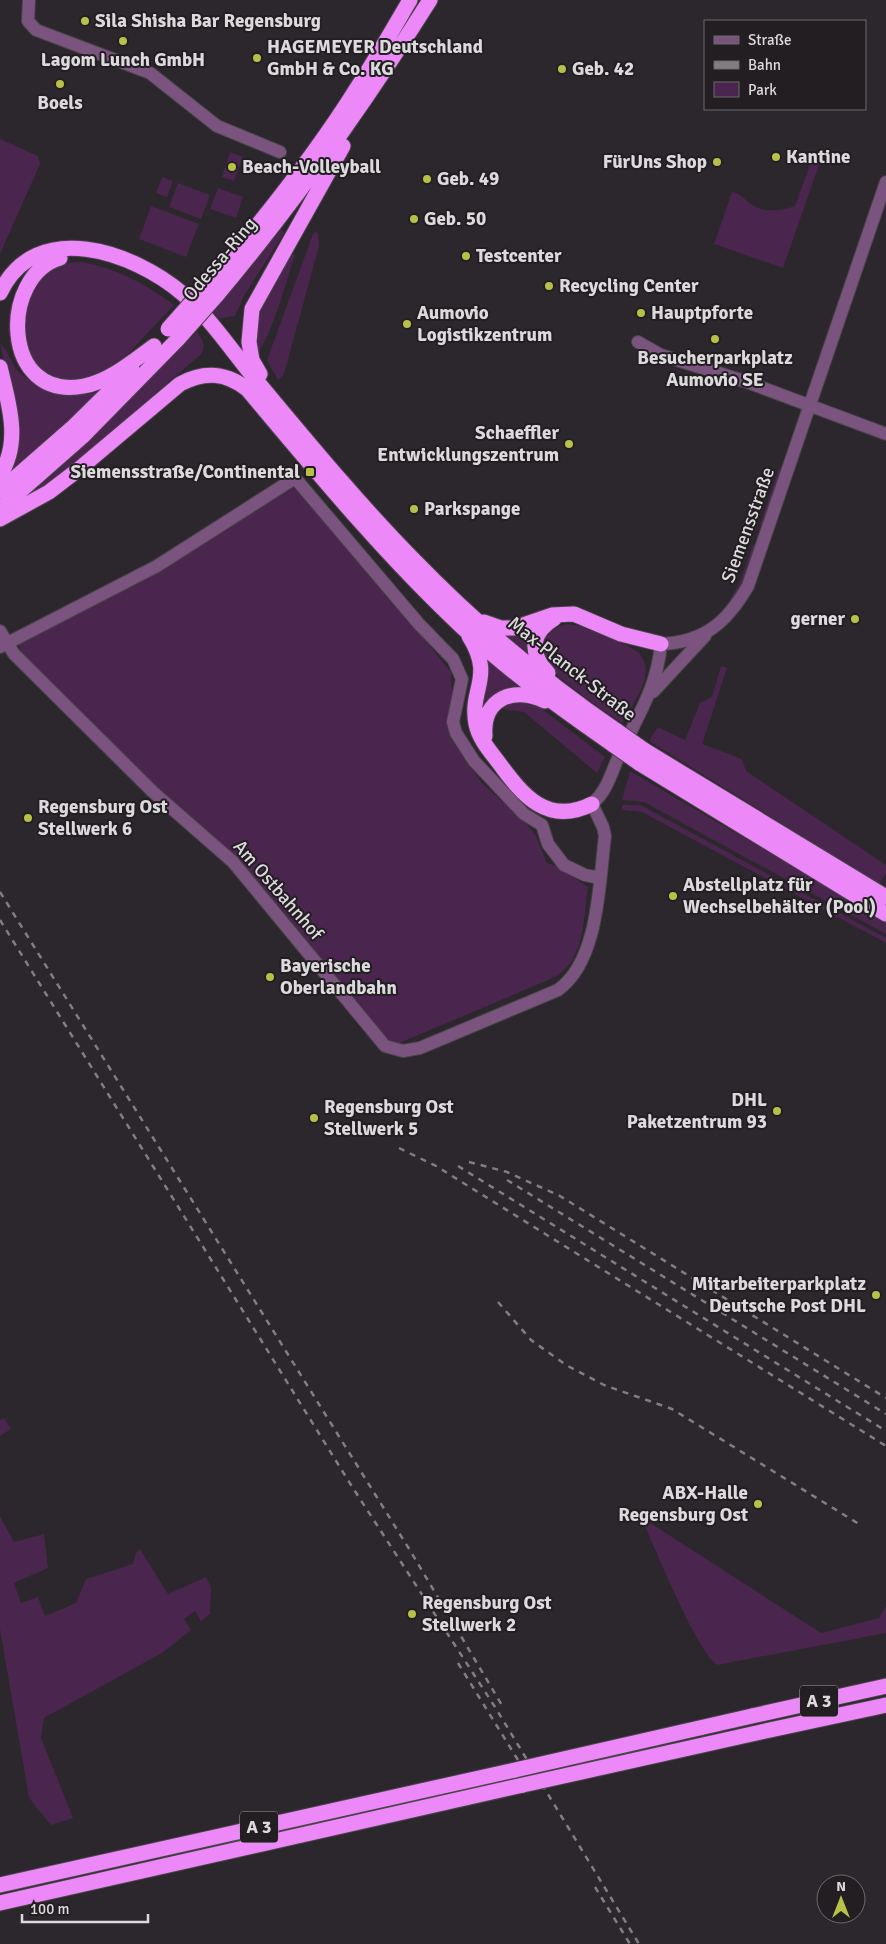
<svg xmlns="http://www.w3.org/2000/svg" width="886" height="1944" viewBox="0 0 886 1944" font-family="Signika,sans-serif">
	<rect width="100%" height="100%" fill="#2c272c"/>
	<path fill="#4a254e" d="M0,139l38,17 2,8 -40,90z
		M230,152l13,5 -9,24 -12,-4z
		M812,159l8,3 -37,106 -69,-24 18,-52c7,1 9,4 14,8 14,14 32,12 49,6z
		M162,177l11,4 -6,16 -11,-4z
		M178,183l32,12 -9,24 -32,-12z
		M218,188l25,9 -7,21 -26,-9z
		M151,206l48,18 -13,33 -47,-18z
		M281,229l3,4 -40,63 -9,20 -19,3 -5,-4z
		M315,232l3,1 1,13 -35,128 -6,6 -11,-20 46,-126z
		M287,253l8,2c-12,36 -20,72 -40,104l1,-37 5,-17z
		M81,262c36,6 64,22 93,43l-58,62 -25,13 -40,-1 -36,-27 -7,-22 2,-22 8,-19 42,-26z
		M197,332c6,8 9,14 4,22l-137,119 -22,16 -5,-4 58,-52z
		M0,344c7,4 12,21 19,28 29,27 51,14 85,16l-93,86 -4,-3 7,-64z
		M779,468l2,1 -19,57 -2,-1z
		M292,486l52,55 107,131 1,25 -5,23 4,19 31,44 42,38 12,15 11,27 12,4 29,20c-4,25 -3,66 -25,84 -4,4 -11,7 -17,10l-149,63 -9,-4 -150,-179 -80,-71 -137,-136 -2,-10c94,-50 185,-97 273,-158z
		M753,544l2,1 -13,37 -12,23 -2,-1 12,-22z
		M567,624c18,1 32,8 48,16 8,4 24,9 28,19 11,20 -12,47 -21,64 -14,-9 -70,-48 -77,-61 -11,-21 3,-33 22,-38z
		M533,626l-4,28 -24,-20z
		M485,657l37,31 -38,25 -4,-7z
		M721,666l6,2 -25,76 40,15 4,12 140,94v8l-7,11 -230,-143 9,-14 27,13 15,-37 12,-6z
		M510,699l24,4 71,54 -8,16 -73,-61 -28,-4z
		M630,771l256,150v13l-242,-132 -22,-2z
		M622,805h18l6,3 240,130v5l-244,-131 -20,-2z
		M4,1418l7,11 -11,7v-16z
		M0,1516l14,26 30,-8 4,34 -34,15 7,20 17,-6 7,19 31,-13 10,-24 47,-15 3,-11 4,-4 28,45 38,-17 5,10 -1,27 -9,7 -6,-10 -11,8 7,11 -29,23 -118,65 -3,20 32,80 -22,7 -22,-27 -29,-169z
		M641,1517l180,116 58,-15 7,-12v27l-169,32c-21,-15 -63,-119 -76,-148z"/>
	<g fill="none" stroke-linecap="round" stroke-linejoin="round">
		<g stroke="#484448" stroke-width="14">
			<path id="minor" d="M29,0l-1,21 8,9 114,43 67,53 63,26
				M638,342l23,13 83,26 142,53
				M0,631l14,23 139,138 80,70 152,184 18,5 17,-3 138,-58c41,-29 41,-107 47,-154l-2,-9 -11,-23c15,-13 18,-28 26,-46 18,-40 39,-69 43,-114 44,-2 66,-22 87,-58l138,-404
				M0,647l157,-81 138,-88 124,146 34,35 9,20 -9,43 3,11 18,28 50,53 18,11 6,19 16,21 21,10 15,3
				M653,692l52,-56"/>
		</g>
		<g stroke="#484448" stroke-width="17">
			<path id="highway" d="M60,258c-60,17 -60,144 24,128 26,-5 49,-25 70,-40
				M207,285c54,-62 106,-127 150,-197 19,-29 36,-59 53,-88
				M0,293c36,-76 134,-41 183,1 28,25 49,57 73,86 51,61 101,122 157,179 61,63 131,122 204,172
				M217,295c79,-94 148,-192 213,-295
				M0,367c8,35 22,74 0,108
				M260,374l-8,-14 -3,-18 3,-33 91,-163
				M0,491l72,-63 60,-59
				M0,509l84,-74 94,-96
				M0,519l49,-27 30,-23 101,-85c24,-13 45,-12 67,5 69,82 137,165 216,239 46,43 97,80 149,116
				M484,622l17,6h13l38,-13 22,-1 47,20 40,10
				M469,636c26,42 0,52 7,88 3,15 14,27 23,39 24,33 49,63 93,41
				M548,673c-19,-20 -18,-40 7,-55
				M485,736c-3,-38 29,-50 60,-35
				M644,750l242,147
				M639,763l247,151
				M752,1716l134,-30
				M761,1732l125,-27
				M0,1885l515,-115
				M0,1903l523,-118"/>
		</g>
		<use href="#minor" stroke="#7b537f" stroke-width="12"/>
		<use href="#highway" stroke="#ec88f7" stroke-width="15"/>
		<path stroke="#817d81" stroke-width="2.5" stroke-dasharray="6 6" stroke-linecap="butt" d="M0,892l411,660 92,155
			M0,920l351,565 144,222 144,237
			M399,1148l37,18 450,280
			M469,1162l38,10 53,24 326,202
			M458,1166l428,265
			M507,1180l379,234
			M498,1302l33,38 35,25 38,20 68,24 187,115
			M458,1663l68,110
			M595,1887l35,57"/>
		<g stroke="#484448" stroke-width="17" stroke-linecap="butt">
			<path id="highway-bridge" d="M168,329l39,-44
				M178,339l39,-44
				M617,731l27,19
				M612,744l27,19
				M515,1770l237,-54
				M523,1785l238,-53"/>
		</g>
		<use href="#highway-bridge" stroke="#ec88f7" stroke-width="15"/>
	</g>
	<g fill="#b7c147" stroke="#221e22" stroke-width="2">
		<circle cx="85" cy="21" r="5"/>
		<circle cx="123" cy="41" r="5"/>
		<circle cx="257" cy="58" r="5"/>
		<circle cx="562" cy="69" r="5"/>
		<circle cx="60" cy="84" r="5"/>
		<circle cx="776" cy="157" r="5"/>
		<circle cx="717" cy="162" r="5"/>
		<circle cx="232" cy="167" r="5"/>
		<circle cx="427" cy="179" r="5"/>
		<circle cx="414" cy="219" r="5"/>
		<circle cx="466" cy="256" r="5"/>
		<circle cx="549" cy="286" r="5"/>
		<circle cx="641" cy="313" r="5"/>
		<circle cx="407" cy="324" r="5"/>
		<circle cx="715" cy="339" r="5"/>
		<circle cx="569" cy="444" r="5"/>
		<rect x="305" y="467" width="10" height="10" rx="2.5"/>
		<circle cx="414" cy="509" r="5"/>
		<circle cx="855" cy="619" r="5"/>
		<circle cx="28" cy="818" r="5"/>
		<circle cx="673" cy="896" r="5"/>
		<circle cx="270" cy="977" r="5"/>
		<circle cx="777" cy="1111" r="5"/>
		<circle cx="314" cy="1118" r="5"/>
		<circle cx="876" cy="1295" r="5"/>
		<circle cx="758" cy="1504" r="5"/>
		<circle cx="412" cy="1614" r="5"/>
	</g>
	<g text-anchor="middle" dominant-baseline="central" stroke-width="4" stroke-linejoin="round" paint-order="stroke">
		<g fill="#221e22" stroke="#a5a2a5" stroke-width="1">
			<rect x="800" y="1685.5" width="38" height="31" rx="4"/>
			<rect x="240" y="1811.5" width="38" height="31" rx="4"/>
		</g>
		<g font-size="18" font-weight="bold" fill="#dddadd">
			<text x="819" y="1701">A 3</text>
			<text x="259" y="1827">A 3</text>
		</g>
		<g font-size="19" font-weight="bold" fill="#dddadd" stroke="#221e22" text-anchor="start">
			<text x="95" y="21">Sila Shisha Bar Regensburg</text>
			<text x="267" y="47">HAGEMEYER Deutschland<tspan x="267" dy="22">GmbH &amp; Co. KG</tspan></text>
			<text x="123" y="60" text-anchor="middle">Lagom Lunch GmbH</text>
			<text x="572" y="69">Geb. 42</text>
			<text x="60" y="103" text-anchor="middle">Boels</text>
			<text x="786" y="157">Kantine</text>
			<text x="707" y="162" text-anchor="end">FürUns Shop</text>
			<text x="242" y="167">Beach-Volleyball</text>
			<text x="437" y="179">Geb. 49</text>
			<text x="424" y="219">Geb. 50</text>
			<text x="476" y="256">Testcenter</text>
			<text x="559" y="286">Recycling Center</text>
			<text x="417" y="313">Aumovio<tspan x="417" dy="22">Logistikzentrum</tspan></text>
			<text x="651" y="313">Hauptpforte</text>
			<text x="715" y="358" text-anchor="middle">Besucherparkplatz<tspan x="715" dy="22">Aumovio SE</tspan></text>
			<text x="559" y="433" text-anchor="end">Schaeffler<tspan x="559" dy="22">Entwicklungszentrum</tspan></text>
			<text x="300" y="472" text-anchor="end">Siemensstraße/Continental</text>
			<text x="424" y="509">Parkspange</text>
			<text x="845" y="619" text-anchor="end">gerner</text>
			<text x="38" y="807">Regensburg Ost<tspan x="38" dy="22">Stellwerk 6</tspan></text>
			<text x="683" y="885">Abstellplatz für<tspan x="683" dy="22">Wechselbehälter (Pool)</tspan></text>
			<text x="280" y="966">Bayerische<tspan x="280" dy="22">Oberlandbahn</tspan></text>
			<text x="767" y="1100" text-anchor="end">DHL<tspan x="767" dy="22">Paketzentrum 93</tspan></text>
			<text x="324" y="1107">Regensburg Ost<tspan x="324" dy="22">Stellwerk 5</tspan></text>
			<text x="866" y="1284" text-anchor="end">Mitarbeiterparkplatz<tspan x="866" dy="22">Deutsche Post DHL</tspan></text>
			<text x="748" y="1493" text-anchor="end">ABX-Halle<tspan x="748" dy="22">Regensburg Ost</tspan></text>
			<text x="422" y="1603">Regensburg Ost<tspan x="422" dy="22">Stellwerk 2</tspan></text>
		</g>
		<g font-size="19" fill="#dddadd" stroke="#221e22">
			<text transform="translate(220 259) rotate(-50)">Odessa-Ring</text>
			<text transform="translate(748 525) rotate(-70)">Siemensstraße</text>
			<text transform="translate(572 669) rotate(38)">Max-Planck-Straße</text>
			<text transform="translate(278 890) rotate(49)">Am Ostbahnhof</text>
		</g>
	</g>
	<rect x="704" y="20" width="162" height="90" fill="#221e22" stroke="#6d696d"/>
	<rect x="714" y="36" width="25" height="8" fill="#7b537f" stroke="#6d696d"/>
	<text x="748" y="45" font-size="15" fill="#dddadd">Straße</text>
	<rect x="714" y="61" width="25" height="8" fill="#817d81" stroke="#6d696d"/>
	<text x="748" y="70" font-size="15" fill="#dddadd">Bahn</text>
	<rect x="714" y="82" width="25" height="15" fill="#4a254e" stroke="#6d696d"/>
	<text x="748" y="95" font-size="15" fill="#dddadd">Park</text>
	<g transform="translate(841 1899)"><circle r="24" fill="#221e22" stroke="#6d696d"/>
	<path d="M0-4L9 19L0 12L-9 19Z" fill="#b7c147"/>
	<text y="-8" font-size="14" font-weight="bold" text-anchor="middle" fill="#dddadd">N</text>
	</g>
	<path d="M22 1914v8h126v-8" fill="none" stroke="#dddadd" stroke-width="2.5"/>
	<text x="30" y="1914" font-size="15" fill="#dddadd" stroke="#221e22" stroke-width="4" paint-order="stroke">100 m</text>
</svg>
